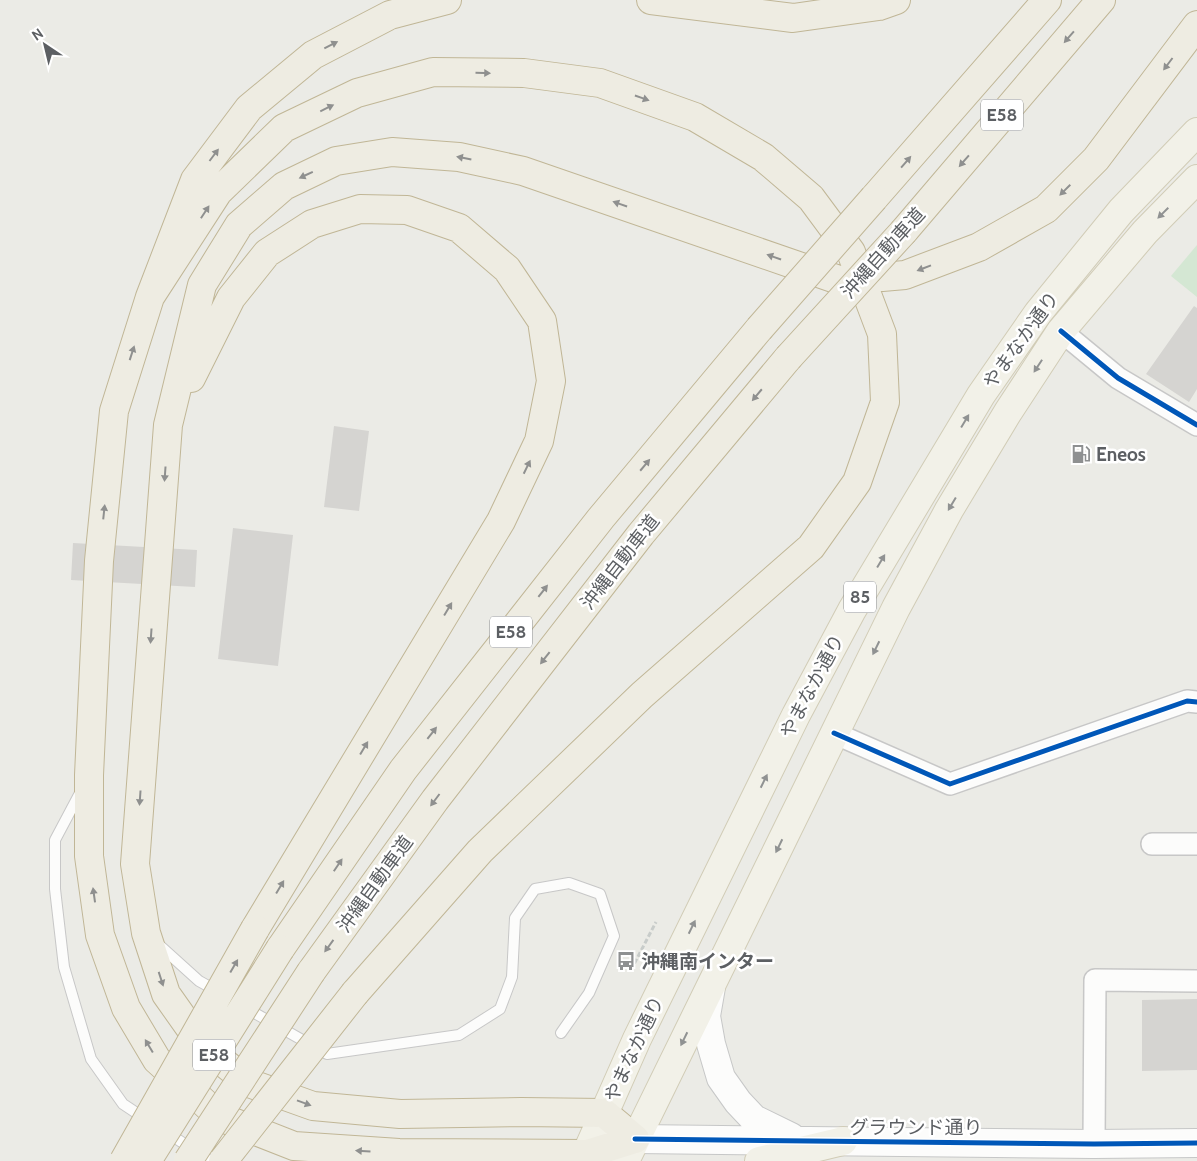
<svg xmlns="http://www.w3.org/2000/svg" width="1197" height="1161" viewBox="0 0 1197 1161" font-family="Cabin,'Noto Sans JP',sans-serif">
	<rect width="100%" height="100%" fill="#ebebe6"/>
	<path fill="#d4e7d3" d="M1197,245v52l-26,-21z"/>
	<path fill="#d5d4d1" d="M1194,306l3,2v81l-8,13 -43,-28z
		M334,426l35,5 -10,80 -35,-4z
		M233,528l60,7 -15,131 -60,-7z
		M73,543l124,7 -2,37 -124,-7z
		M1197,999v71l-55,1v-71z"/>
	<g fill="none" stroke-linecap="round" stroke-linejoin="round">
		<g stroke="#c7c7c7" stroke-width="12">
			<path id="lane" d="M81,791l-26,49v49l9,78 27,92 32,45 24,16
				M158,944l41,37 20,11
				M244,1007l83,47 132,-19 41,-26 12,-32 3,-59 20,-29 34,-6 31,11 14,42 -25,57 -28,40
				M166,1132l45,29"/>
		</g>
		<g stroke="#c7c7c7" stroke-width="24">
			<path id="street" d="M1061,331l57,47 79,47
				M834,733l116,51 237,-83 10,1
				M1152,844h45
				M1094,1144l1,-164 102,1"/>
		</g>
		<g stroke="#c6c7c7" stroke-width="30">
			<path id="secondary" d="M711,987l-5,29 5,28 10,34 17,24 16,17 37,18
				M635,1139l459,5 103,-1"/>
		</g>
		<g stroke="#d1ccb6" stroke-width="30">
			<path id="primary" d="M583,1161l54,-122 159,-324 56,-105 129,-215 57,-82 83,-102 76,-79
				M625,1161l271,-553 53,-98 59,-98 53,-81 84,-99 52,-53
				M759,1161l84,-20"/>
		</g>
		<g stroke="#c0b696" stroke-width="30">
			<path id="highway" d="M447,0l-57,15 -77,40 -64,53 -54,72 -45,117 -36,114 -15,150 -10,214v81l11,79 26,73 31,52 63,57 74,29 105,7 188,1 48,-15
				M651,0l142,18 86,-12 17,-6
				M874,198l173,-198
				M904,231l197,-231
				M882,277l23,-2 74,-28 67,-38 50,-50 101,-134
				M150,297l68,-105 66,-64 73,-35 76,-21 91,1 76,10 95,34 68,40 48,41 40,54 31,82 3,68 -28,80 -46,65 -169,148 -162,156 -125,142
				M191,378l40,-80 36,-45 45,-29 48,-15 47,1 52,18 48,41 35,52 9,60 -12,60 -38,80 -246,408
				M280,949l123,-179 198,-252 158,-189
				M311,972l124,-172 206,-266 147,-176
				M635,1139l-31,-26 -83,-1 -121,2 -87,-8 -64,-23 -47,-38 -36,-51 -20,-61 -11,-69 33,-439 34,-140 37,-60 45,-39 52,-25 56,-9 67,5 64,14 313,108"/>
		</g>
		<path stroke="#c8ccca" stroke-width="3" stroke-dasharray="5 2.5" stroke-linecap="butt" d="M631,970l25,-48"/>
		<use href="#lane" stroke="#fcfcfb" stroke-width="10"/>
		<use href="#street" stroke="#fcfcfb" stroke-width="21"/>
		<use href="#secondary" stroke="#fcfcfb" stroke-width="28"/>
		<use href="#primary" stroke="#f2f1e8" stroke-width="28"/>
		<use href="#highway" stroke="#eeece2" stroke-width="28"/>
		<g stroke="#c0b696" stroke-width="30" stroke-linecap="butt">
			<path id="highway-bridge" d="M759,329l115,-131
				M788,358l116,-127
				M124,1161l131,-232
				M147,1161l133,-212
				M188,1161l123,-189
				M223,1161l132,-168"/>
		</g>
		<use href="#highway-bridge" stroke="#eeece2" stroke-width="28"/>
		<g stroke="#fff" stroke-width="8">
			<path id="cycleway" d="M1061,331l57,47 79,47
				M834,733l116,51 237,-83 10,1
				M635,1139l459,5 103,-1"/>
		</g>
		<use href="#cycleway" stroke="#0057b8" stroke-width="5"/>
	</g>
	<defs><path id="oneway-solid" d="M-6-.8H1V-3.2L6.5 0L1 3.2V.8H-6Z" transform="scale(1.25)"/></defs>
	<g fill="#8f908f">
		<use href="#oneway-solid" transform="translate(1069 37) rotate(131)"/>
		<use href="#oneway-solid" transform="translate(331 45) rotate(-27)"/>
		<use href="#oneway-solid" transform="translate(1168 64) rotate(127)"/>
		<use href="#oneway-solid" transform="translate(483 73) rotate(1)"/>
		<use href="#oneway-solid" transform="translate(642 98) rotate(19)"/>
		<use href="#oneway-solid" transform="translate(327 108) rotate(-26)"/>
		<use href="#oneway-solid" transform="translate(214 155) rotate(-53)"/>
		<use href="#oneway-solid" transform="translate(464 158) rotate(-169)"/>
		<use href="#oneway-solid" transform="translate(964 161) rotate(131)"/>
		<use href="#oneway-solid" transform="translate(906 162) rotate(-49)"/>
		<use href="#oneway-solid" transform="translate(306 175) rotate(155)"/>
		<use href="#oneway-solid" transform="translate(1065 190) rotate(135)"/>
		<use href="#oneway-solid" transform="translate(620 204) rotate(-161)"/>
		<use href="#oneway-solid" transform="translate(205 212) rotate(-57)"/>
		<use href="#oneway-solid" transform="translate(774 257) rotate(-161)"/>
		<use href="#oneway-solid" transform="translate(924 268) rotate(159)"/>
		<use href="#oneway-solid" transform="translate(132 353) rotate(-72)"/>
		<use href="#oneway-solid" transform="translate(757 395) rotate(130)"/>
		<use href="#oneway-solid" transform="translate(645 465) rotate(-50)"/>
		<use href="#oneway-solid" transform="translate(527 467) rotate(-64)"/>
		<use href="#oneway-solid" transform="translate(165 474) rotate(94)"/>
		<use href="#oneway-solid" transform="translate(104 512) rotate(-84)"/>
		<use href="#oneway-solid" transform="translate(543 591) rotate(-52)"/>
		<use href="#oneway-solid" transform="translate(448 609) rotate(-59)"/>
		<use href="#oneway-solid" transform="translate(151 636) rotate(94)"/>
		<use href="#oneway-solid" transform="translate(545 658) rotate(128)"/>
		<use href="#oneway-solid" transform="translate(432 733) rotate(-52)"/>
		<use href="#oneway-solid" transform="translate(364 748) rotate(-59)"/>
		<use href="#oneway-solid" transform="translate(140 798) rotate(94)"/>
		<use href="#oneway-solid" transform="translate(435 800) rotate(127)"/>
		<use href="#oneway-solid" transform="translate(338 865) rotate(-56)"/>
		<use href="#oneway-solid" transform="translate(280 887) rotate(-59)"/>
		<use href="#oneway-solid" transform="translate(94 895) rotate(-98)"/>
		<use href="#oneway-solid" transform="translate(329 946) rotate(126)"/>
		<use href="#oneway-solid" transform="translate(234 966) rotate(-60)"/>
		<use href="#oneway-solid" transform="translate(161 979) rotate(72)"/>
		<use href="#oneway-solid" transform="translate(149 1046) rotate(-121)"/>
		<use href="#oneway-solid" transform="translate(304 1103) rotate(20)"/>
		<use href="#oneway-solid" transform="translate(363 1151) rotate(-176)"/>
	</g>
	<g fill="#909292">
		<use href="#oneway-solid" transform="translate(1163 213) rotate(135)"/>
		<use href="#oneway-solid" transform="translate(1038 366) rotate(123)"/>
		<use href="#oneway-solid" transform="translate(965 421) rotate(-59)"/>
		<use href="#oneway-solid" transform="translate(952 504) rotate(121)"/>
		<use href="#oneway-solid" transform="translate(881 561) rotate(-59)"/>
		<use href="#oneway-solid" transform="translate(876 648) rotate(116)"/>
		<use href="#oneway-solid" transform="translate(764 781) rotate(-64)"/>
		<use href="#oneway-solid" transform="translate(779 846) rotate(116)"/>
		<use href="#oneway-solid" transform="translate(692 927) rotate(-64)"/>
		<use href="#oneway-solid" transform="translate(684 1039) rotate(116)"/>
	</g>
	<defs>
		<g id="fuel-bare" transform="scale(1.5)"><path d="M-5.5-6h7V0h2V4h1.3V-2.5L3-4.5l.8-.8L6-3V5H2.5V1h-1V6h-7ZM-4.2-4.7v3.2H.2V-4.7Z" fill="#8e9091" stroke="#fff" stroke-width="2.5" paint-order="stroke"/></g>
		<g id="bus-bare" transform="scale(1.5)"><path d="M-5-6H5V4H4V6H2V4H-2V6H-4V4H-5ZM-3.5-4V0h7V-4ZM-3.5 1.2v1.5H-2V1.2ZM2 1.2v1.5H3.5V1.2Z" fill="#8e9091" stroke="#fff" stroke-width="2.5" paint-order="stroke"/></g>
	</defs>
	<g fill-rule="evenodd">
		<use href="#fuel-bare" x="1081" y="454"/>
		<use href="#bus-bare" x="626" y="961"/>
	</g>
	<g text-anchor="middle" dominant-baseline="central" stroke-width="5" stroke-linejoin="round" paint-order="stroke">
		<g fill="#fff" stroke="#8d8f92" stroke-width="1">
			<rect x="981" y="99.5" width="42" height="31" rx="4"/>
			<rect x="844" y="581.5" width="32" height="31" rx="4"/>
			<rect x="490" y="616.5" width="42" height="31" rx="4"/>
			<rect x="193" y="1039.5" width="42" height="31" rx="4"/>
		</g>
		<g font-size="18" font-weight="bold" fill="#5c5f63">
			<text x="1002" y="115">E58</text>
			<text x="860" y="597">85</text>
			<text x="511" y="632">E58</text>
			<text x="214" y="1055">E58</text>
		</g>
		<g font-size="19" fill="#5c5f63" stroke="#fff">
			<text transform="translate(883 253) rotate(-48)">沖縄自動車道</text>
			<text transform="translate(1021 340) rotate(-54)">やまなか通り</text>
			<text transform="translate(620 562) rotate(-52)">沖縄自動車道</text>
			<text transform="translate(812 686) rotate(-62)">やまなか通り</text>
			<text transform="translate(375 884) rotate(-54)">沖縄自動車道</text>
			<text transform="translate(634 1049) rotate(-65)">やまなか通り</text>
			<text x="916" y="1127">グラウンド通り</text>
		</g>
		<g font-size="19" font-weight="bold" fill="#5c5f63" stroke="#fff" text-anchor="start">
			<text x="1096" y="454">Eneos</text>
			<text x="641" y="961">沖縄南インター</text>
		</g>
	</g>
	<g transform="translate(45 45) rotate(325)" stroke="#ffffff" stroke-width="4" paint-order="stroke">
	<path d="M0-4L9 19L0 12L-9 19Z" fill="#5c5f63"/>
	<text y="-8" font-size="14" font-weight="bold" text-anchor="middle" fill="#5c5f63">N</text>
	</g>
</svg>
